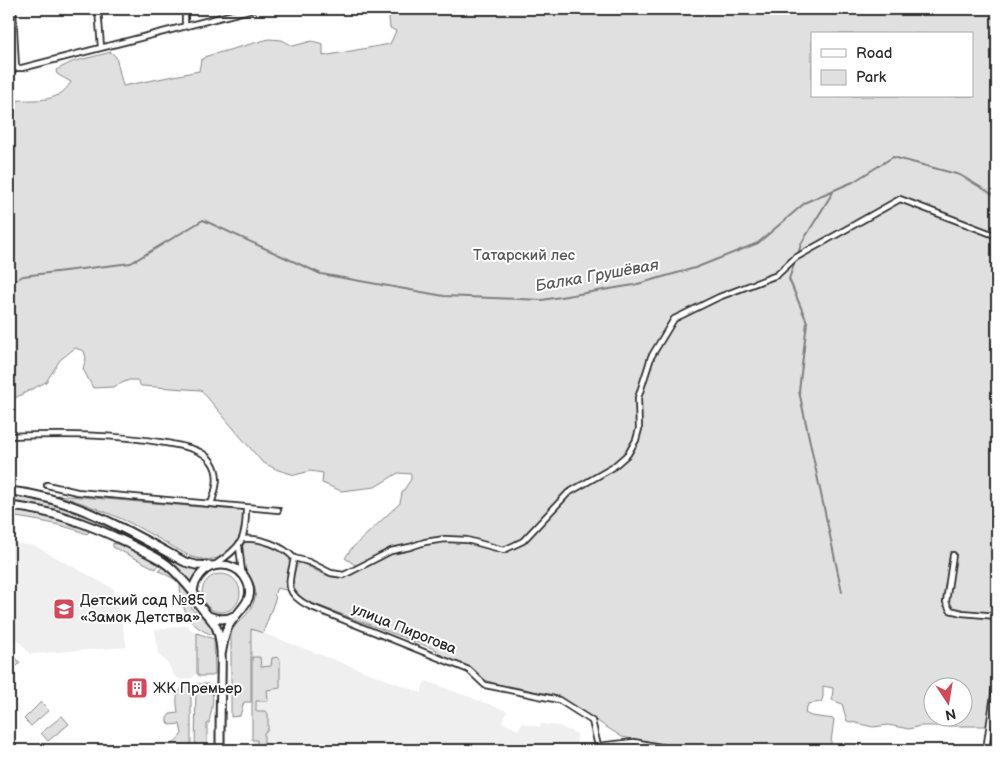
<svg xmlns="http://www.w3.org/2000/svg" width="1006" height="759" viewBox="0 0 1006 759" font-family="'Balsamiq Sans',sans-serif">
	<rect width="100%" height="100%" fill="#fff"/>
	<filter id="ink" filterUnits="userSpaceOnUse"><feTurbulence type="fractalNoise" baseFrequency=".02" numOctaves="2"/><feDisplacementMap in="SourceGraphic" scale="10" xChannelSelector="R" yChannelSelector="G"/><feConvolveMatrix kernelMatrix="1 2 1 2 8 2 1 2 1" color-interpolation-filters="sRGB"/></filter>
	<g filter="url(#ink)">
		<path fill="#efefef" d="M9,542l26,4 79,43 13,58 -97,7 -21,-25z
			M189,625v3l8,5v40l-5,5 -10,2 -7,-3 -7,-13 -10,-10 -3,-24z
			M252,629l170,64v-6l4,-6 81,30 -5,11 16,8 4,-7 18,4 1,-3 18,2 18,8 -1,16h-324z"/>
		<path fill="#e0e0e0" stroke="#868686" fill-rule="evenodd" d="M388,9h609v717h-77l-11,3 -21,-4 -15,2 -26,-6 -5,-17 -10,-4 1,-12 -10,-2v11l-2,5 -13,2 -3,9 6,3 23,3 -4,31h-139l-69,-13 -64,-41 -62,-12 -11,-4 -12,-11 -37,-16 1,-3 -128,-48c-19,-10 -19,-22 -10,-40 24,11 37,25 62,7l-16,-11 6,-9 49,-46 2,-10 9,-14v-5l-13,-1 -23,14 -34,4 -19,-8 1,-10 -13,-2 -15,4 -17,-5 -16,-8 -61,-72 -60,-4 -4,-6h-8l-16,7 -20,1 -10,-19 3,-11 -2,-7 -9,-3 -15,12 -14,22 -37,19v-300c23,-3 48,5 62,-19l-14,-8 -1,-4 16,-8 39,-10 5,5 7,29 76,-15 2,-11 6,-4 62,-17 13,1 11,6 19,-5 11,3v12l67,-12 6,-13 -6,-3zM812,34h160v62h-160zM934,686h30v30h-30z
			M9,494l44,8 40,15 95,49 10,3 -8,13c-14,-19 -32,-28 -52,-38 -44,-24 -79,-37 -129,-42z
			M57,495l179,15 7,5c0,31 -19,52 -51,42 -6,-2 -11,-6 -17,-9 -14,-8 -28,-16 -43,-24 -22,-11 -51,-22 -75,-29z
			M9,510c26,3 60,4 80,22l-2,2c-25,-10 -51,-14 -78,-18z
			M250,540c14,1 27,8 40,15l2,8 -5,25 -1,2 -9,-2 -3,7 2,2 -13,36 -12,-4v73h-7l-4,14 -9,1v-85c5,-10 15,-14 20,-24 11,-20 -1,-28 -8,-44 -2,-4 -2,-11 -2,-16l5,-7z
			M113,543l19,6 27,14 -3,6 -43,-22z
			M163,565l5,3 19,20 5,21 19,16 3,10c-26,-7 -34,-28 -34,-53l-21,-11z
			M202 593a19 19 0 1 1 38 0a19 19 0 1 1-38 0Z
			M197,633l17,6 1,35 -3,2h-13l-2,-3z
			M9,649l11,14 -11,11z
			M252,657h8l1,10 10,-1 1,-8 6,-1 2,3v28l-13,2 1,11h-12v10h10l2,3v16l-4,3v9l-4,4h-3v-6h-5z
			M191,684v60l-3,6h-21l15,-16 -2,-10 -10,1 -3,-3v-4l3,-4 8,-1c-1,-11 -4,-19 6,-26l-1,-2z
			M196,684h12c9,10 3,27 1,39l-2,1v26h-12z
			M41,702l8,8 -18,16 -7,-7z
			M62,716l7,8 -21,17 -7,-8z"/>
		<g fill="none" stroke-linecap="round" stroke-linejoin="round">
			<path stroke="#7e7e7e" stroke-width="2" d="M798,255l3,-11 32,-52
				M796,259l-7,20 18,43 -8,69 43,201
				M9,284l14,-8 108,-13 72,-43 118,54 123,22 98,4 92,-15 61,-17 63,-25 48,-41 47,-20 40,-25 67,18 37,22"/>
			<g stroke="#2b2b2b" stroke-width="8">
				<path id="minor" d="M13,9l3,59
					M98,9l3,38
					M185,9v17
					M9,72l7,-4h6l231,-59
					M9,436c53,-2 104,-2 157,7 14,3 36,5 45,18 10,13 5,29 0,43
					M47,485l30,7 201,18
					M243,539c17,-2 40,7 51,19 -5,25 -11,35 15,48l160,64 16,15 74,15 33,21 6,25
					M239,546l3,26
					M953,555l-7,47 4,8 12,3 35,3
					M294,558l15,4 22,11 13,2 47,-24 19,-4 15,-5 20,-3 22,1 37,10 19,-9 45,-48 44,-25 16,-14 8,-14 3,-11 -1,-31 10,-31 3,-10 23,-38 45,-22 58,-22 18,-17 105,-59 97,37
					M216,564c26,-18 30,-24 30,-56
					M594,750l4,-4 36,-4 42,8
					M986,750l11,-76"/>
			</g>
			<g stroke="#2b2b2b" stroke-width="11">
				<path id="secondary" d="M9,491c64,6 121,41 176,71l11,3 17,1
					M9,506c43,4 80,18 119,37 11,6 24,11 34,18 13,8 22,21 32,32
					M209,616c9,4 18,4 27,-1
					M220,750c0,-21 0,-43 1,-64 0,-19 2,-39 -4,-57 -7,-19 -38,-29 -16,-55 5,-6 13,-9 20,-9 9,0 18,4 23,11 17,25 -9,34 -17,53 -3,7 -4,17 -6,26"/>
			</g>
			<use href="#minor" stroke="#fff" stroke-width="4.5"/>
			<use href="#secondary" stroke="#fff" stroke-width="7"/>
		</g>
	</g>
	<defs>
		<g id="school-square" transform="scale(1.125)"><rect x="-9" y="-9" width="18" height="18" rx="4" fill="#d1495b" stroke="#fff"/><path d="M0-5L7-2L0 1L-7-2ZM-4 1L0 2.5L4 1V4Q0 6-4 4Z" fill="#fff"/></g>
		<g id="building-square" transform="scale(1.125)"><rect x="-9" y="-9" width="18" height="18" rx="4" fill="#d1495b" stroke="#fff"/><path d="M-4-6H4V6H1V3H-1V6H-4ZM-2.5-4.3h1.7v1.8h-1.7ZM.8-4.3h1.7v1.8H.8ZM-2.5-1h1.7V.8h-1.7ZM.8-1h1.7V.8H.8Z" fill="#fff"/></g>
	</defs>
	<g fill-rule="evenodd">
		<use href="#school-square" x="64" y="609"/>
		<use href="#building-square" x="137" y="688"/>
	</g>
	<g text-anchor="middle" dominant-baseline="central" stroke-width="4" stroke-linejoin="round" paint-order="stroke">
		<g font-size="15" fill="#585858" stroke="#fff">
			<text x="524" y="255">Татарский лес</text>
		</g>
		<g font-size="15" fill="#2b2b2b" stroke="#fff" text-anchor="start">
			<text x="80" y="600">Детский сад №85<tspan x="80" dy="17">«Замок Детства»</tspan></text>
			<text x="153" y="688">ЖК Премьер</text>
		</g>
		<g font-size="15" fill="#2b2b2b" stroke="#fff">
			<text transform="translate(404 629) rotate(22)">улица Пирогова</text>
		</g>
		<g font-size="16" font-style="italic" fill="#5c5c5c" stroke="#fff">
			<text transform="translate(597 276) rotate(-10)">Балка Грушёвая</text>
		</g>
	</g>
	<rect width="1006" height="759" fill="none" stroke="#fff" stroke-width="30"/>
	<rect x="15" y="15" width="976" height="729" fill="none" stroke="#2b2b2b" stroke-width="2" filter="url(#ink)"/>
	<rect x="811" y="32" width="162" height="65" fill="#ffffff" stroke="#aaaaaa"/>
	<rect x="821" y="49" width="25" height="8" fill="#ffffff" stroke="#aaaaaa"/>
	<text x="856" y="58" font-size="15" fill="#2b2b2b">Road</text>
	<rect x="821" y="70" width="25" height="15" fill="#e0e0e0" stroke="#aaaaaa"/>
	<text x="856" y="82" font-size="15" fill="#2b2b2b">Park</text>
	<g transform="translate(948 702) rotate(168)"><circle r="24" fill="#ffffff" stroke="#aaaaaa"/>
	<path d="M0-4L9 19L0 12L-9 19Z" fill="#d1495b"/>
	<text y="-8" font-size="14" font-weight="bold" text-anchor="middle" fill="#2b2b2b">N</text>
	</g>
</svg>
